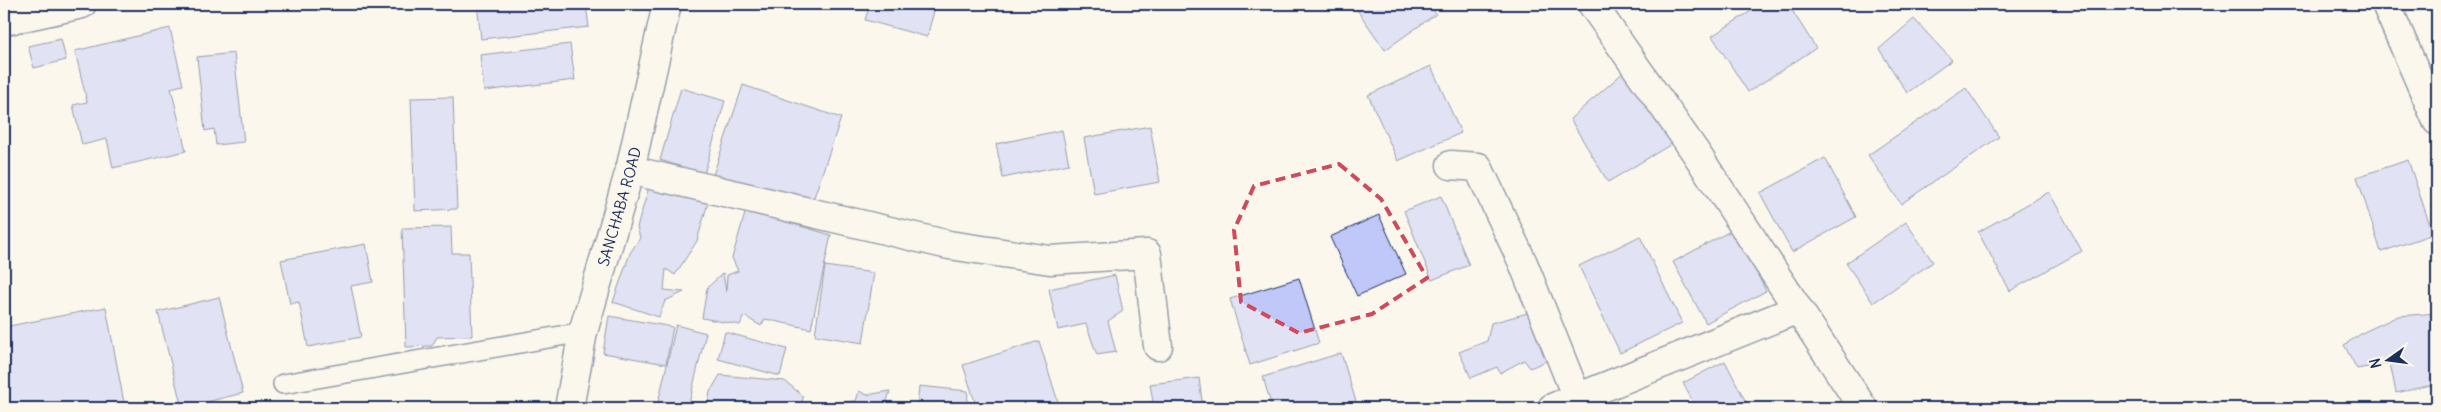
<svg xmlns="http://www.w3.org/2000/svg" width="2441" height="412" viewBox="0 0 2441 412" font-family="Delius,sans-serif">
	<rect width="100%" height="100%" fill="#fbf7ec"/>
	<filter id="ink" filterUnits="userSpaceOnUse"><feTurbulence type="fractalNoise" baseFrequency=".02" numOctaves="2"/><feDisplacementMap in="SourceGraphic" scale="10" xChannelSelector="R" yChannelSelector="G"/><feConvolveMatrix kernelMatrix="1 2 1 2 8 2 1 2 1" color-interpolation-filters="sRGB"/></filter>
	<g filter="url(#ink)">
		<path fill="#c0c8fa" stroke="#1b2f5e" d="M477,4h109l3,23 -108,12z
			M870,4h66l-9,33 -62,-17z
			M1353,4h76l7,10 -51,36z
			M1762,4h26l28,44 -68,44 -36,-56z
			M1914,19l38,41 -45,33 -28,-44z
			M170,28l13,57 -12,3 15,63 -73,17 -6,-29 -25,6 -9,-40 14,-3 -12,-51z
			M61,39l5,21 -32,8 -6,-22z
			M570,44l5,36 -91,11 -4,-36z
			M234,53l10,89 -28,3 -2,-16 -9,2 -8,-74z
			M1431,66l30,67 -63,28 -30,-66z
			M1625,71l55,68 -72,43 -38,-63z
			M743,85l98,33 -32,94 -97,-34z
			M681,88l44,13 -21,73 -44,-14z
			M1966,88l33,49 -98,67 -33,-49z
			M453,97l4,112 -42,2 -4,-113z
			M1150,126l10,56 -66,12 -10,-56z
			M1062,130l7,34 -66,14 -7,-34z
			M1825,158l31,59 -64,35 -32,-59z
			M2408,160l25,74 -52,18 -24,-75z
			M649,187l33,10 29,-5 -14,49 -22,34 -9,-6 -2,21 20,2 -19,9 -6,16 -46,-15 17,-49 10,-15 -3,-11z
			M2049,192l33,59 -72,40 -32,-59z
			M1441,196l28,69 -37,15 -28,-69z
			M746,210l85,25 -20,94 -46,-10 -4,7 -17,-10 -4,9 -38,-7 5,-30 16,-15 3,19 1,-17 11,-4 -6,-13z
			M1379,215l27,59 -49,22 -27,-59z
			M1906,222l27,40 -60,41 -27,-40z
			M451,227l1,26h17l3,83 -35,1 -5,9 -26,1 -4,-119z
			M1734,229l32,62 -60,32 -33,-61z
			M1640,236l42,87 -62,30 -41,-87z
			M366,244l7,38 -22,4 10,51 -53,10 -9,-45 -9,2 -9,-44z
			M825,266l49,7 -11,70 -48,-8z
			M1115,275l8,36 -15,10 8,31 -19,3 -11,-31 -28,6 -9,-41z
			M1299,278l20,65 -69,22 -20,-66z
			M219,297l24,96 -61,15 -24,-96z
			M106,307l19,101h-121v-81z
			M1535,311l18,47 -23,10 -6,-8 -24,13 -3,-6 -26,11 -12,-26 28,-11 4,-18z
			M2437,313v49h-3l3,22 -41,9 -6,-30 -33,6 -13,-24 20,-13 34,-16z
			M609,316l64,11 -7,37 -63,-11z
			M676,325l30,8 -18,75 -30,-5z
			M725,332l62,17 -7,27 -62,-17z
			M1039,341l20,64 -11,3h-71l-14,-43z
			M1341,353l17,55h-86l-9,-31z
			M1725,361l24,47h-53l-13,-25z
			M720,375l65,6 18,15 -1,12h-95l3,-16z
			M1199,378l4,30h-63v-4l13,-2 -3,-18z
			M919,386l49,5 -1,17h-50z
			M859,391l8,4 23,-4 -5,17h-49l1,-6 19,-1z"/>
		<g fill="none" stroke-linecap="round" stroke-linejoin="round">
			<g stroke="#1b2f5e" stroke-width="22">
				<path id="lane" d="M283,384l300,-52"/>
			</g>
			<g stroke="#1b2f5e" stroke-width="31">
				<path id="street" d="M1592,4l104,149 167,255
					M2386,4l51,117
					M4,21l78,-17
					M1451,165l27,2 45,96 54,135
					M630,170l319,75 101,15 97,-6 11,92
					M1552,408l246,-99"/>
			</g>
			<g stroke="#1b2f5e" stroke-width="31">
				<g id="secondary">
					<path id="s1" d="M569,408l14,-76 47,-162 37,-166"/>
				</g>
			</g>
			<use href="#lane" stroke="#fbf7ec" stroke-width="19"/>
			<use href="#street" stroke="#fbf7ec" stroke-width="28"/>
			<use href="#secondary" stroke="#fbf7ec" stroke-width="28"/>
		</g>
	</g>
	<path d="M0 0H2441V412H0ZM1339,164l42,35 46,79 -55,36 -73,19 -58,-31 -7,-72 20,-44z" fill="#fbf7ec" fill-opacity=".55" fill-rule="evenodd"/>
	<path fill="none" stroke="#d1495b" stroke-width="4" stroke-dasharray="10 6" stroke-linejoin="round" d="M1339,164l42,35 46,79 -55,36 -73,19 -58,-31 -7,-72 20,-44z"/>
	<g text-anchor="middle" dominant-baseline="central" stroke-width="4" stroke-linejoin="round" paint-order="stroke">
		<g font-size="15" fill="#1b2f5e" stroke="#fbf7ec">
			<text stroke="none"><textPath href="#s1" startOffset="208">SANCHABA ROAD</textPath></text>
		</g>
	</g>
	<rect width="2441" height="412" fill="none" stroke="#fbf7ec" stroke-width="20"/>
	<rect x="10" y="10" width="2421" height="392" fill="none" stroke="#1b2f5e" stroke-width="2" filter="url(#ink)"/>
	<g transform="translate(2388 360) rotate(256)" stroke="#fbf7ec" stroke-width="4" paint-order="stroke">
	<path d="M0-4L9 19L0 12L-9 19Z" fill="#1b2f5e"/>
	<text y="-8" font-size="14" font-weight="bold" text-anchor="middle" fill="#1b2f5e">N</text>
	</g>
</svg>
